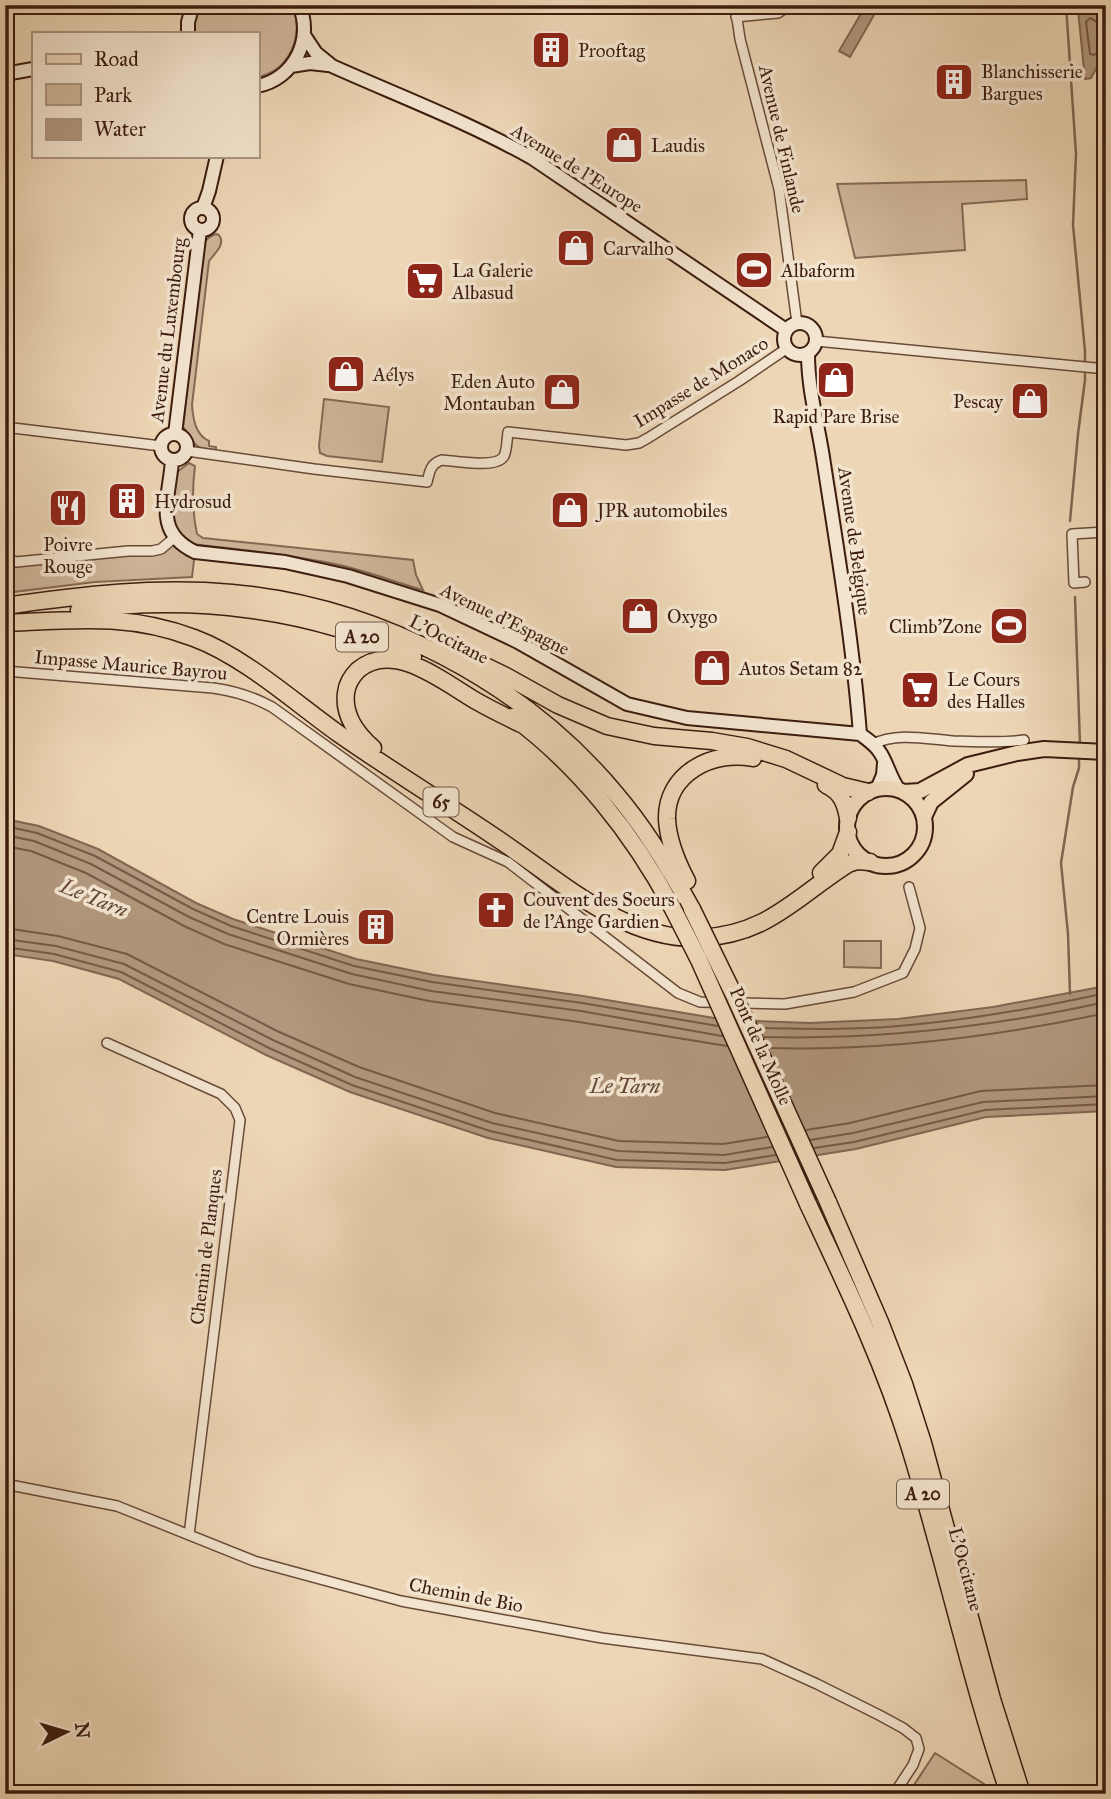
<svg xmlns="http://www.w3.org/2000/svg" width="1111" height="1799" viewBox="0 0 1111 1799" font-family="'IM FELL Great Primer',serif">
	<rect width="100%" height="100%" fill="#edd6b5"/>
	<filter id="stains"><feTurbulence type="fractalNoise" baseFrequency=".00286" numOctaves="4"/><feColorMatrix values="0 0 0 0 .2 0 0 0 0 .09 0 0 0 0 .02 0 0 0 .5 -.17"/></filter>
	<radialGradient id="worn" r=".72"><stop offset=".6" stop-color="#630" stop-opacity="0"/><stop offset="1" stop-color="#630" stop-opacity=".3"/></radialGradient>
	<path fill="#cfb699" stroke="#866954" stroke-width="2" d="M198,5h94c13,29 -2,66 -35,72v-44h-62l-2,-7z
		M1026,180l1,19 -65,5 3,46 -110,8 -18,-74z
		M216,234l3,1c7,9 -4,18 -10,26l-17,144c1,13 3,30 17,36v5l7,1v3c-28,-3 -17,-5 -33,-23l19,-174c2,-11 3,-15 14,-19z
		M324,399l65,8 -7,55 -55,-6 -7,-3 -1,-7z
		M189,463l6,3c-3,23 -3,45 2,68l6,4 210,22 3,15 7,15c-31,-9 -61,-21 -93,-27 -46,-9 -92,-14 -138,-19 -28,-14 -18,-46 -16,-71z
		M174,538l21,14 -3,25 -97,5 -90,11v-36l2,2 145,-8z
		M844,941h37v27l-37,-1z
		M935,1753l49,31 3,10h-79z"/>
	<path fill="#b1977d" stroke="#826651" stroke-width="2" d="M866,5h7l5,3 -28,49 -11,-6z
		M1081,5l25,14v32l-15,27 -6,1 -7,-69z
		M5,819l34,7 59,23 98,54 37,16 123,40 78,16 149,21 143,24 84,3 88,-4 95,-12 113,-21v125l-120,6 -130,32 -131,21 -109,-3 -128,-29 -138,-46 -84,-37 -147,-76 -66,-18 -48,-7z"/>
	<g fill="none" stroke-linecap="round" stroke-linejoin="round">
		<path stroke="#765a46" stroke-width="2" d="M1106,24h-5l-11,-6 -4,4 4,32 4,1 6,-5 6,-1
			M5,826l32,7 58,23 98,53 38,17 123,40 78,16 150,21 136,23
			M5,835l29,6 57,23 98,53 39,17 124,40 79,17 150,20 141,25
			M5,846l26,5 55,22 98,53 40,18 125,40 80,17 150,21 148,24
			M5,928l53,8 69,18 150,77 82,36 136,46 124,28 104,3 44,-7
			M5,939l51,7 68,18 149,76 82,37 137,46 126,28 106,4 48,-8
			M5,947l49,7 67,18 148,76 83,37 138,46 127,29 108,3 51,-8
			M760,1028c46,1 93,2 139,-2 69,-6 139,-18 207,-33
			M764,1037c116,3 228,-10 342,-35
			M768,1048c114,3 227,-11 338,-35
			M806,1130l44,-7 131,-32 125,-6
			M810,1140l43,-7 130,-31 123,-6
			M814,1148l40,-6 131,-32 121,-6"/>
		<path stroke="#826651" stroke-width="2.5" d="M1066,5l10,149 -3,71 12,126v29l-7,54 -8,87
			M1075,597l5,148
			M1070,994l-2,-60 -7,-71 12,-76 6,-19v-13"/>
		<g stroke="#684a38" stroke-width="12">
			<path id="street" d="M735,5l5,34 39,150 18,134
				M736,17l42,-4 12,-8
				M816,341l290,28
				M5,427l156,19
				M187,451l127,18 113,13c3,-11 3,-18 15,-22 14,1 55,9 62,-4 3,-6 3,-17 4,-24l118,13 13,-2 9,-5 91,-57 47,-32
				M5,557l11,5 112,-11h24l9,-2 13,-11
				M1085,582l-11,1 -2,-49 34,-2
				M5,671l208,17c22,3 39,8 59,19l181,130 55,25 170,131 22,9 85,2 69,-12 49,-19 12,-24 5,-21 -11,-41
				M873,744c25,-12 53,-5 80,-3 24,1 48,2 71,-1
				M107,1043l114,51 14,14 5,12 -51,415
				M5,1484l112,22 137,55 147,40 201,37 160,21 55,25 62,31 24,13 13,10 3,11 -6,16 -19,29"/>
		</g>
		<g stroke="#3c1c0f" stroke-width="16">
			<path id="secondary" d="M188,33v-11l5,-17
				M304,35l12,18 16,13c67,30 136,56 200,92l254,172
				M291,66l19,-3 18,2
				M5,74l28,-5
				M257,86c37,-7 57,-47 42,-81
				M191 219a11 11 0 1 1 22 0a11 11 0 1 1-22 0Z
				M203,208l6,-17 8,-35
				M784 339a16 16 0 1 1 32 0a16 16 0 1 1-32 0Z
				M808,354c0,37 11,74 16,110 14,90 29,180 36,270
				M161 447a13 13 0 1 1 26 0a13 13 0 1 1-26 0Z
				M175,434l25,-204
				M172,461c-3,38 -19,71 23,91l90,10 63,14 92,29 78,37 109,62 60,14 173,16c8,6 16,11 21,20 7,12 10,25 18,36
				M877,789l6,-14 1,-12"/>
		</g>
		<g stroke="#3c1c0f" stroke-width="18">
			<path id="primary" d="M847 827a39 39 0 1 1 78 0a39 39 0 1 1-78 0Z
				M904,792l16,-1 48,-26 49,-12 27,-4 62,3
				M924,817l7,-15 35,-28"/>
		</g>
		<g stroke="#3c1c0f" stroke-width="19">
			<path id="highway" d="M5,606c76,-11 151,-20 227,-13 145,13 291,89 384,201 30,35 54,75 76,115
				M79,610c113,-15 230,-2 334,47
				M5,623c68,-3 123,-10 189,15 51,19 100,64 145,96 57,40 116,75 172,114 56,39 116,92 188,90 69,-3 97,-41 149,-74l9,-3 13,1
				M439,644l65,31 54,30 49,21 47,10 58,5 35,6 39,12 57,27 25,6
				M513,717c66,49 120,117 159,190
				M373,748c-16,-14 -30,-32 -27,-55 1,-9 6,-17 12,-23 36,-31 88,14 120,32 14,8 29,15 43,22
				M826,785c15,7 19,17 22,33
				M821,873l19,-19 8,-22
				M687,881c-10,-19 -19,-40 -20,-62 -1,-46 46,-69 86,-61
				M828,1202l52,120 24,62 19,59 69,256 30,95
				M808,1204c37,79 75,157 101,241 36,116 61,234 100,349"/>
		</g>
		<use href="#street" stroke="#f3e4cf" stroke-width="9"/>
		<use href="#secondary" stroke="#f3e4cf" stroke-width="12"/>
		<use href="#primary" stroke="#edd6b5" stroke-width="14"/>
		<use href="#highway" stroke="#edd6b5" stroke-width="16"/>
		<g stroke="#3c1c0f" stroke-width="19" stroke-linecap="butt">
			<path id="highway-bridge" d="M672,907l27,53 109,244
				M692,909l42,86 94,207"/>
		</g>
		<use href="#highway-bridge" stroke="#edd6b5" stroke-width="16"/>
	</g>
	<defs>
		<g id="building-square" transform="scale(2.0125)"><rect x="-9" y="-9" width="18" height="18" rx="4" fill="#8f2418" stroke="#f3e4cf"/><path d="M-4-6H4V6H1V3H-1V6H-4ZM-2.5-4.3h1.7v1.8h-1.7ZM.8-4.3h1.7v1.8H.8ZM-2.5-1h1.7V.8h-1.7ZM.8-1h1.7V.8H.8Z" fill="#fff"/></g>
		<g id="shop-square" transform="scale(2.0125)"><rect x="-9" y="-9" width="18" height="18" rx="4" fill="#8f2418" stroke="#f3e4cf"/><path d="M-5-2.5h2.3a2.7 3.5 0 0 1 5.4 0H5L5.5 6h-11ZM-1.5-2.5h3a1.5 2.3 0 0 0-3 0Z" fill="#fff"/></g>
		<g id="stadium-square" transform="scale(2.0125)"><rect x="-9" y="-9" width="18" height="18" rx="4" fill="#8f2418" stroke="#f3e4cf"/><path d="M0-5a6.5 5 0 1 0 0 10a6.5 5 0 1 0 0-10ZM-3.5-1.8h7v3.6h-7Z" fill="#fff"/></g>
		<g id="supermarket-square" transform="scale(2.0125)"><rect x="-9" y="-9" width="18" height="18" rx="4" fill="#8f2418" stroke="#f3e4cf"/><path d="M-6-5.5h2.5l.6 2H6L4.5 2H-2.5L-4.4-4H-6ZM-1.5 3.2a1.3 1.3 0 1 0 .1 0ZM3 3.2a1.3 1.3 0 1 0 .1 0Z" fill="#fff"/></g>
		<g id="restaurant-square" transform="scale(2.0125)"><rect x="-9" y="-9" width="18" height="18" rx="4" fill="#8f2418" stroke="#f3e4cf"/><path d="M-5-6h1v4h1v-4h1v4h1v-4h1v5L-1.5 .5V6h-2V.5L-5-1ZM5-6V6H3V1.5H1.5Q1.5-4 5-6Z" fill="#fff"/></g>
		<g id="church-square" transform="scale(2.0125)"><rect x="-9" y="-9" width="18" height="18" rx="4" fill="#8f2418" stroke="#f3e4cf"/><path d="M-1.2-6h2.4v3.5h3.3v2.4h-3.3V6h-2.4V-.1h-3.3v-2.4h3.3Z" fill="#fff"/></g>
	</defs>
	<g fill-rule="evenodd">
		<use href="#building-square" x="551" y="50"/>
		<use href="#building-square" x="954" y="82"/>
		<use href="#shop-square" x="624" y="145"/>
		<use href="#shop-square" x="576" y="248"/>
		<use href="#stadium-square" x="754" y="270"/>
		<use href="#supermarket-square" x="425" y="281"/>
		<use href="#shop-square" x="346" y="374"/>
		<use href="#shop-square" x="836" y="380"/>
		<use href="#shop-square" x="562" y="392"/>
		<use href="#shop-square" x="1030" y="401"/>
		<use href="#building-square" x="127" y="501"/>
		<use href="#restaurant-square" x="68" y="508"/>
		<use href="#shop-square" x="570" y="510"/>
		<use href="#shop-square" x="640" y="616"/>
		<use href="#stadium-square" x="1009" y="626"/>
		<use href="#shop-square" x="712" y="668"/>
		<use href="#supermarket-square" x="920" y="690"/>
		<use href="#church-square" x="496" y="910"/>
		<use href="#building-square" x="376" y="927"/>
	</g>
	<g text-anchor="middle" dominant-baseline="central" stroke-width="7" stroke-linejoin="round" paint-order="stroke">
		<g fill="#f3e4cf" stroke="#735849" stroke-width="2">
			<rect x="336" y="622.5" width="52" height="29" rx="5"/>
			<rect x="423.5" y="787.5" width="35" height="29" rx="5"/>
			<rect x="897" y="1479.5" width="52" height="29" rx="5"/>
		</g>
		<g font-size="18" font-weight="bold" fill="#3c1c0f">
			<text x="362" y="637">A 20</text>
			<text x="441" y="802">65</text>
			<text x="923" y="1494">A 20</text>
		</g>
		<g font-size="19" fill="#3c1c0f" stroke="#f3e4cf" text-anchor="start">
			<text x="578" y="50">Prooftag</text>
			<text x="981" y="71">Blanchisserie<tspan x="981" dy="22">Bargues</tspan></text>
			<text x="651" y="145">Laudis</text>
			<text x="603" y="248">Carvalho</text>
			<text x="452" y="270">La Galerie<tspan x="452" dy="22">Albasud</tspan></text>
			<text x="781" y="270">Albaform</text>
			<text x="373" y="374">Aélys</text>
			<text x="535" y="381" text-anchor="end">Eden Auto<tspan x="535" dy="22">Montauban</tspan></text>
			<text x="1003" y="401" text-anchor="end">Pescay</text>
			<text x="836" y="416" text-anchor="middle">Rapid Pare Brise</text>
			<text x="154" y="501">Hydrosud</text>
			<text x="597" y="510">JPR automobiles</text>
			<text x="68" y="544" text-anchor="middle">Poivre<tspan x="68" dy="22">Rouge</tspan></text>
			<text x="667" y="616">Oxygo</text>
			<text x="982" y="626" text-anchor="end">Climb'Zone</text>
			<text x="739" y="668">Autos Setam 82</text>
			<text x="947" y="679">Le Cours<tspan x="947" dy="22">des Halles</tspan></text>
			<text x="523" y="899">Couvent des Soeurs<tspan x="523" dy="22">de l'Ange Gardien</tspan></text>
			<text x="349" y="916" text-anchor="end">Centre Louis<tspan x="349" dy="22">Ormières</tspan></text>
		</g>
		<g font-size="19" fill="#3c1c0f" stroke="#f3e4cf">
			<text transform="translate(782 139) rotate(77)">Avenue de Finlande</text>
			<text transform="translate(577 168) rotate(32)">Avenue de l'Europe</text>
			<text transform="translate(168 330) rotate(-83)">Avenue du Luxembourg</text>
			<text transform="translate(701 382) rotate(-32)">Impasse de Monaco</text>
			<text transform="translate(855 541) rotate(82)">Avenue de Belgique</text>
			<text transform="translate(505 619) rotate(26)">Avenue d'Espagne</text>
			<text transform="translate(449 639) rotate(27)">L'Occitane</text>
			<text transform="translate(131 665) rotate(5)">Impasse Maurice Bayrou</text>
			<text transform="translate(761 1046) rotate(66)">Pont de la Molle</text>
			<text transform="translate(206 1247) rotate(-83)">Chemin de Planques</text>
			<text transform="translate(966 1569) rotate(75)">L'Occitane</text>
			<text transform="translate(466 1595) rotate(11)">Chemin de Bio</text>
		</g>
		<g font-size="21" font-style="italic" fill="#654736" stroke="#f3e4cf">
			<text transform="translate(94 898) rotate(22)">Le Tarn</text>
			<text x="625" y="1086">Le Tarn</text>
		</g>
	</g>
	<rect width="1111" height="1799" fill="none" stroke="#edd6b5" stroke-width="28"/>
	<rect x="7" y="7" width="1097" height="1785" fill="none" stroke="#3c1c0f" stroke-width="3.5"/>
	<rect x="14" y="14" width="1083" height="1771" fill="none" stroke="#3c1c0f" stroke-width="2"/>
	<rect x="32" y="32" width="228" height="126" fill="#f3e4cf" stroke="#aa9482" stroke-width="2"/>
	<rect x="46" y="54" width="35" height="10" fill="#edd6b5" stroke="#aa9482" stroke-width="2"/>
	<text x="94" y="66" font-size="21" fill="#3c1c0f">Road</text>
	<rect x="46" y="84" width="35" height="21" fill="#cfb699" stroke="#aa9482" stroke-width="2"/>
	<text x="94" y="102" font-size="21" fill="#3c1c0f">Park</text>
	<rect x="46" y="119" width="35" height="21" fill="#b1977d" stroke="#aa9482" stroke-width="2"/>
	<text x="94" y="136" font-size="21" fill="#3c1c0f">Water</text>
	<g transform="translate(66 1732) rotate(85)" stroke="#f3e4cf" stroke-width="5" paint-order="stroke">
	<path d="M0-5L12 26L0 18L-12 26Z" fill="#3c1c0f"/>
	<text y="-10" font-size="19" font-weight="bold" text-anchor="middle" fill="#3c1c0f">N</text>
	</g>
	<rect width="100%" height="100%" filter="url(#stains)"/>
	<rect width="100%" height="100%" fill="url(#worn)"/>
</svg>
